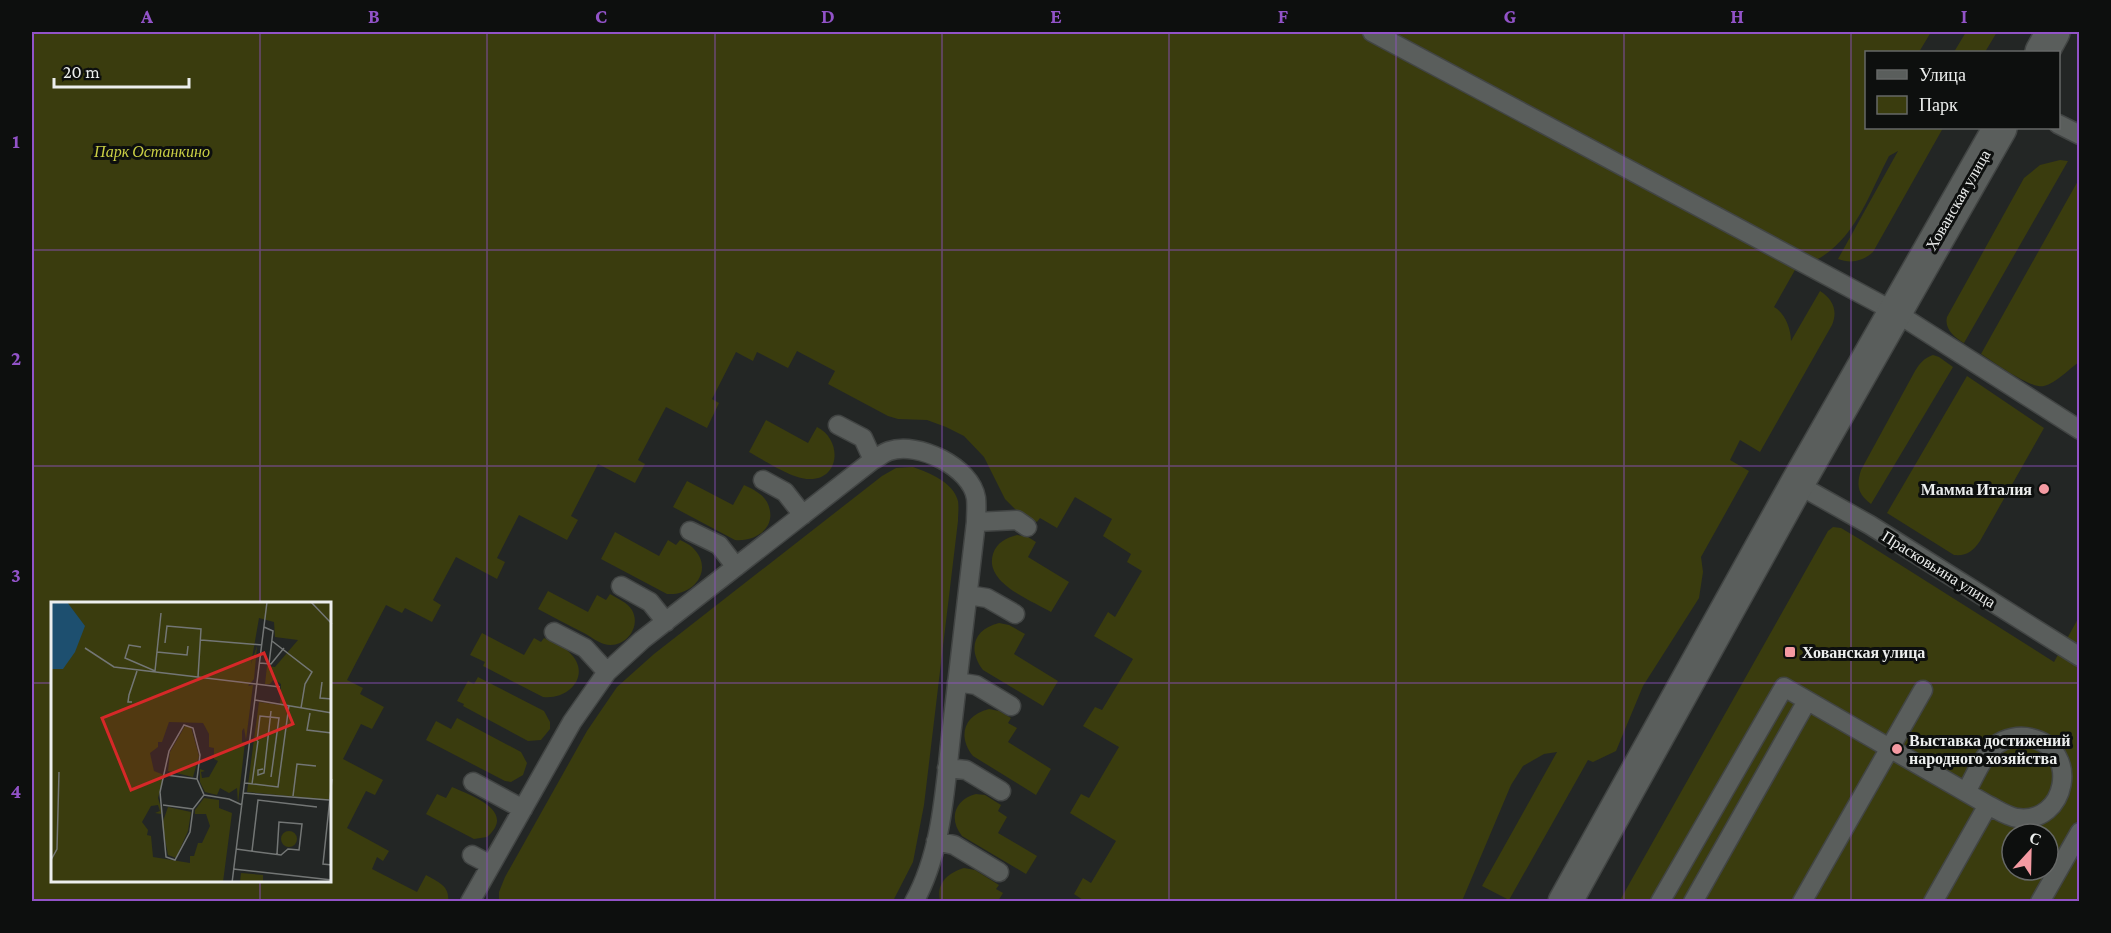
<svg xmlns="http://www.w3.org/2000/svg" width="2111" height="933" viewBox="0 0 2111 933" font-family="'Crimson Pro',serif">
	<rect width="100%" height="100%" fill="#232625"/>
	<path fill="#3a3c0e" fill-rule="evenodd" d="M32,32h1899l-12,20h-53v76h77l-70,124c-10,9 -22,12 -35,7l60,-108 -9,5c-19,36 -34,84 -73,104l-12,-6 -30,53c11,6 17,22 17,34l29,-50c13,8 18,20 12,34l-72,127 -20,-12 -10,20 19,11 -48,86 2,15 -4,26 -56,88 -27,65 -23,11 -5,-2 -79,140 -27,-14 75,-134 -13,2 -21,12 -12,19 -49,116 -376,1 -12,-8 9,-16 8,5 25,-42 -46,-28 11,-19 8,4 30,-51 -36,-21 12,-19 7,3 31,-51 -39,-23 14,-24 7,5 27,-46 -15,-9 4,-8 -28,-18 9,-17 -37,-22 -18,31 -17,-10 -3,4 -22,-13 -10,-10 -21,-42 -20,-21 -18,-9 -19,-7 -29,-1 -10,-3 -60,-32 7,-13 -38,-20 -9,17 -31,-16 -4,9 -17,-9 -24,47 7,4 -12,25 -41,-21 -28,53 7,4 -10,19 -37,-19 -27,52 7,4 -11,20 -48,-25 -22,43 8,4 -8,17 -41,-22 -23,43 8,5 -9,17 -27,-14 -3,5 -16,-8 -39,75 16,8 -3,6 24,13 -12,22 -11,-5 -18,35 40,21 -8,15 -9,-4 -19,37 42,23 -6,10 -6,-4 -5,12 45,23 9,-17c12,7 24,11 22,26h-416zM52,603h278v277h-278z
		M1966,32h31l-12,20h-31z
		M2060,160l8,1 -104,182c-9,-5 -20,-14 -17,-26l77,-139 16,-13z
		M2079,179v183c-10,7 -23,21 -35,24 -14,3 -50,-24 -63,-32z
		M1933,355l6,2 14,10 -82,137c-13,-10 -15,-18 -10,-34l54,-99c5,-8 9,-13 18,-16z
		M1967,376l77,52 -64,113c-8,11 -13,15 -26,14l-67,-42z
		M766,420l42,23 9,-16c26,13 23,53 -8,52 -17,0 -45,-19 -60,-27z
		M913,467c17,6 40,15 45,34 1,6 0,14 0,20l-34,284 -11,57 -20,39h-394v-9l6,-15 82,-146 30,-44 37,-33 228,-178 14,-8z
		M687,481l46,24 11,-20c8,4 18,8 23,17 12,24 -10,40 -32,38l-62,-33z
		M1833,527l8,1 20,12 193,122 25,-45v284l-460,1 209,-371zM2012,834h36v36h-36z
		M615,532l44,24 9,-16 8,5 4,-5c4,2 9,4 12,7 23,21 3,49 -25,47l-66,-35z
		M1017,535l11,2 8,5 -8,15 41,25 -18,30c-20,-12 -67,-29 -58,-58 4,-12 13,-16 24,-19z
		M548,591l40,21 9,-17 9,5 4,-6c8,5 17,8 22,16 10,18 -8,40 -28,34 -7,-2 -14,-8 -20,-11 -16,-8 -31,-16 -46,-24z
		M999,623l10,2 16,9 -11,20 44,27 -15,25 -60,-36c-16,-21 -9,-41 16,-47z
		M482,633l42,22 10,-17 7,4 3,-4c7,4 19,8 25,14 23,21 2,48 -26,45l-60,-31 2,-4 -15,-7z
		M478,677l66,34 6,11v7l-9,11 -13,1 -65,-35 1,-2 -7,-3 11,-20 6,3z
		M989,709l10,2 12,7 -3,5 9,5 -9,14 43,27 -15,26 -63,-39c-16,-20 -9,-41 16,-47z
		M457,718l64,34 6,11 -4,12 -12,7 -6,-1 -79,-41 10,-19 15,8z
		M452,787c20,9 65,24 35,50l-13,2 -48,-25 11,-20 9,4z
		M976,794l9,1 16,10 -3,6 9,6 -9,16 39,23 -11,18 -64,-38c-14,-17 -7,-37 14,-42z
		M964,868l11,2 24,15 -3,4 7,4 -5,8h-58c-4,-18 8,-28 24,-33z"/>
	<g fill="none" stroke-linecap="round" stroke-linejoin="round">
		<g stroke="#424544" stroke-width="21">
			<path id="service" d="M1372,32l523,280 185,118
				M2058,124l22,11
				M838,425l25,13 10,22
				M763,480l22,12 18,23
				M1797,484l73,41 210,132
				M976,522l41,-2 10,7
				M690,531l29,14 17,22
				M621,586l29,16 16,20
				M968,595l19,3 28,16
				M554,632l31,16 22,24
				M957,682l19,3 35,21
				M947,768l19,2 35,21
				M473,782l50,27
				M1966,792c9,-16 16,-35 30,-47 9,-7 23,-10 35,-7 50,11 36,87 -14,80 -11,-2 -19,-8 -29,-13
				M936,841l18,4 45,27
				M472,855l19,10
				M470,902l102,-180 35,-50 35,-32 231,-180c5,-2 10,-7 16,-9 29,-10 82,16 87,47 1,8 0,16 0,24 -8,68 -16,137 -24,205 -7,58 -9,123 -38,175
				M1660,902l124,-215 204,118 -55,97
				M1693,902l114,-201
				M1802,902l121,-212
				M2040,902l40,-70"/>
		</g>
		<g stroke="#424544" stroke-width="36">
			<path id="minor" d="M2042,52l11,-20
				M1565,902l232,-418 203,-356"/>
		</g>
		<use href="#service" stroke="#5a5e5c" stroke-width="18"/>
		<use href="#minor" stroke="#5a5e5c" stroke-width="33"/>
	</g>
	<path fill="none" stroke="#9253c8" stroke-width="1.5" stroke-opacity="0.55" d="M260,32v571M487,32v870M715,32v870M942,32v870M1169,32v870M1396,32v870M1624,32v870M1851,32v870M32,250h2048M32,466h2048M32,683h20M330,683h1750M260,880v22"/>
	<g fill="#f49aa2" stroke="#0d0f0e" stroke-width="2">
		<circle cx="2044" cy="489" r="6"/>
		<rect x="1784" y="646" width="12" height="12" rx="3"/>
		<circle cx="1897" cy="749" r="6"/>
	</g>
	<g text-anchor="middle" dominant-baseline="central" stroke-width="6" stroke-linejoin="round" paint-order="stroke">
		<g font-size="16" font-style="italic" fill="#cacf44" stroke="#0d0f0e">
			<text x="152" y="151">Парк Останкино</text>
		</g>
		<g font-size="16" fill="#eceeed" stroke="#0d0f0e">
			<text transform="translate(1958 200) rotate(-60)">Хованская улица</text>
			<text transform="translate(1939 569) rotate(32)">Прасковьина улица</text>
		</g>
		<g font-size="16" font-weight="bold" fill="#eceeed" stroke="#0d0f0e" text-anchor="start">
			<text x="2032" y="489" text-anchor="end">Мамма Италия</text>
			<text x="1802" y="652">Хованская улица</text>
			<text x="1909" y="740">Выставка достижений<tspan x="1909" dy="18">народного хозяйства</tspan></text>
		</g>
	</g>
	<g transform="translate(51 602)">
		<rect width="280" height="280" fill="#232625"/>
		<path d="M0,0h280v198l-84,-8 12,-90 21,3 1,-21 -7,-5 -4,5h-5l2,-18 8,1 23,-27 -23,-3 -1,-15 -15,-4 -8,46 6,-18 -3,33 -6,7 5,-1 -7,55 -2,-12 -2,3v11h3l-7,61 -1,-15 -8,5 -9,-5 -3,7 -12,-3 -5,-10v-13l5,2 -4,1 1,6 7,-1 9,-16 -4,-2v-11l-5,-1v-13l-6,-11 -34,-1 -7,20h-4v5l-8,6 4,18 10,4 -6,23 3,10v6l-6,-1 5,-2 -2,-6 -7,1 -9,16 6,8 -1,5 4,1 2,21 37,6v-7h4l4,-13h4l8,-17 -4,-12h-11v-4l9,-12 15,2v8l13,5 -9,69h-172zM134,124l6,1 8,29 -6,21 -25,-6 2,-19zM117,205l23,5 -3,19 -12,27 -8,-3 -6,-31zM230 237a8 8 0 1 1 16 0a8 8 0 1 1-16 0ZM190,271l22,2v7h-23z" fill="#3a3c0e"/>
		<path d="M0,0h16l18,24 -10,26 -12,17h-12z" fill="#1d4f6f"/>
		<path fill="none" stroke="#737675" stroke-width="1.5" d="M260,0l21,22M213,25l9,4 -4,33M150,38l61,5M221,39l40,31 -7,12 -4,24M114,41l2,-17 34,3 -3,48M90,45l-12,-2 -4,13 30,13 6,-58M34,46l29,19 166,20M106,50l30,3 1,-9M209,61l11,1 13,-16M271,80l-2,16 12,1M204,98l77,13M81,100h-4l1,-7 8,-24M259,111l-3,17 25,3M133,123l9,3 7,27 -3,24 7,16 -11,14 -3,23 -15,28 -9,-3 -6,-65 9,-41zM206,139l3,-25 19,2 -8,59M212,167l-5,1v5l6,-2 7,-62M115,173l31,4M281,177l-9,85 9,1M194,181l33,4 11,-82M201,182l6,-43M192,191l86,7M153,193l25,4 13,6M242,194l4,-32 19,2M112,203l30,4M185,247l45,6 7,-6 11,1 3,-26 -23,-2 -2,32M201,249l6,-51 59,7M0,258l6,-11 2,-77M182,267l99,11M181,281l35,-281"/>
		<path fill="#d62828" fill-opacity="0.15" stroke="#d62828" stroke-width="3" d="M213,51l29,71 -162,66 -29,-72z"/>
		<rect width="280" height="280" fill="none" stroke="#eceeed" stroke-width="3"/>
	</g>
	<rect width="2111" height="933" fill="none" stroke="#0d0f0e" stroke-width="66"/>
	<rect x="1865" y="51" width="195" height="78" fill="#0d0f0e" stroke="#666867" stroke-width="1.5"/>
	<rect x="1877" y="70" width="30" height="9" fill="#5a5e5c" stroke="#666867" stroke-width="1.5"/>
	<text x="1919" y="81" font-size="18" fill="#eceeed">Улица</text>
	<rect x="1877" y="96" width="30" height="18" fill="#3a3c0e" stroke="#666867" stroke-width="1.5"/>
	<text x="1919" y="111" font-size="18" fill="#eceeed">Парк</text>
	<g transform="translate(2030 852) rotate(22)"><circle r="28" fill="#0d0f0e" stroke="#666867" stroke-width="1.5"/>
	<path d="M0-4.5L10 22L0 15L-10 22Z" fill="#f49aa2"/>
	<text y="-9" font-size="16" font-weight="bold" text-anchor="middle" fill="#eceeed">С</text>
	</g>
	<path d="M54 78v9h135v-9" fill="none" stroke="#eceeed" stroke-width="3"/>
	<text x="63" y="78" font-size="18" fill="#eceeed" stroke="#0d0f0e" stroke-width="4.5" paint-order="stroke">20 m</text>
	<rect x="33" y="33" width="2045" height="867" fill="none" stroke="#9253c8" stroke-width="2"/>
	<g font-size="20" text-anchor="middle" font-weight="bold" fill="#9253c8">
		<text x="147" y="23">A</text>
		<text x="374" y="23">B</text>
		<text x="601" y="23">C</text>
		<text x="828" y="23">D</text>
		<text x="1056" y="23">E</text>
		<text x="1283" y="23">F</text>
		<text x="1510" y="23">G</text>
		<text x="1737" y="23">H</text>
		<text x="1964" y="23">I</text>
		<text x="16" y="148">1</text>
		<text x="16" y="365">2</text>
		<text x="16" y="582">3</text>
		<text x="16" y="798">4</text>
	</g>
</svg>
